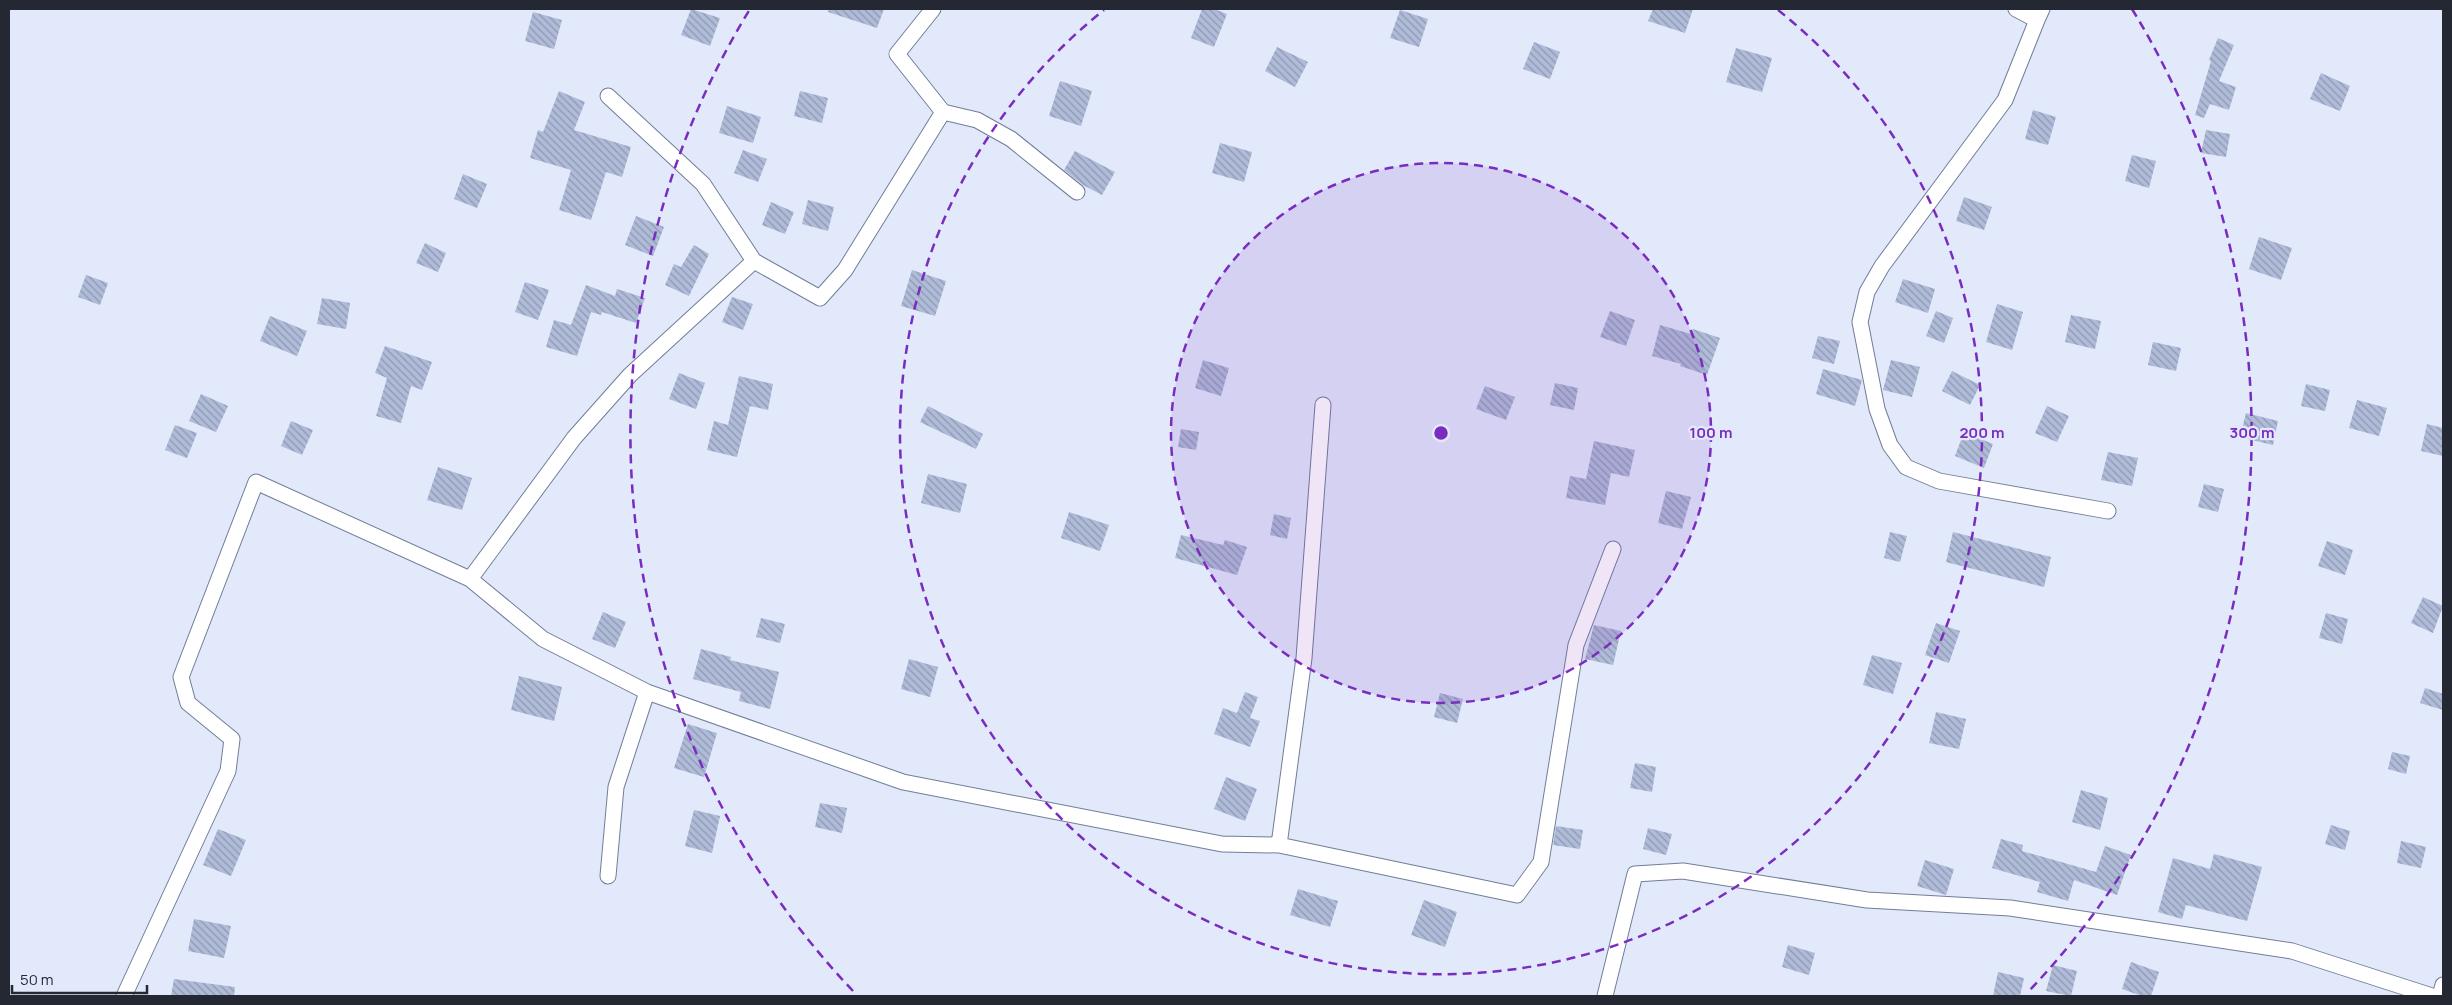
<svg xmlns="http://www.w3.org/2000/svg" width="2452" height="1005" viewBox="0 0 2452 1005" font-family="Manrope,sans-serif">
	<defs>
		<pattern id="building-back-hatch" width="6" height="6" patternUnits="userSpaceOnUse" patternTransform="scale(1.25)"><rect width="6" height="6" fill="#afbbd8"/><path d="M-1 5l2 2M0 0l6 6M5-1l2 2" fill="none" stroke="#8e98b0"/></pattern>
	</defs>
	<rect width="100%" height="100%" fill="#e1e9fb"/>
	<path fill="url(#building-back-hatch)" d="M691,9l29,9 -10,28 -29,-11z
		M829,9h55l-7,19 -49,-16z
		M1202,9h12l13,5 -13,33 -23,-9z
		M1653,9h40l-8,24 -37,-12z
		M1400,10l28,9 -9,28 -29,-9z
		M533,12l29,8 -8,29 -29,-8z
		M2218,38l16,7 -15,36 17,6 -7,23 -19,-6 -6,14 -9,-3 16,-54 -2,-1z
		M1534,42l26,10 -10,27 -27,-10z
		M1277,47l31,15 -13,25 -30,-16z
		M1736,48l36,10 -10,34 -36,-10z
		M2321,73l29,13 -10,25 -30,-12z
		M1060,81l32,10 -11,35 -32,-10z
		M559,91l26,11 -11,28 57,17 -9,30 -16,-5 -15,48 -32,-10 12,-40 -41,-12 8,-28 5,2z
		M800,91l28,7 -6,25 -28,-7z
		M727,106l34,11 -8,26 -34,-10z
		M2033,110l23,7 -8,28 -23,-6z
		M2206,130l24,4 -4,23 -25,-4z
		M1220,143l32,9 -8,30 -32,-9z
		M743,150l24,9 -9,23 -24,-9z
		M1075,151l40,21 -13,23 -19,-10 -19,-15z
		M2132,155l24,6 -7,27 -24,-7z
		M463,174l24,10 -10,24 -23,-9z
		M1964,197l28,10 -8,23 -28,-9z
		M808,200l26,7 -6,24 -26,-7z
		M771,202l23,10 -9,22 -23,-9z
		M636,216l28,11 -11,29 -28,-11z
		M2259,237l33,11 -11,32 -32,-11z
		M425,243l21,10 -8,19 -22,-9z
		M694,245l15,9 -20,42 -24,-11 9,-21 7,3z
		M912,270l34,11 -11,35 -34,-10z
		M86,275l22,8 -8,22 -22,-8z
		M1903,279l32,10 -7,24 -33,-11z
		M525,282l24,8 -11,30 -23,-8z
		M586,285l29,11 2,-7 28,9 -9,25 -34,-11 -1,3 -10,-3 -14,44 -31,-9 8,-27 17,5z
		M732,297l21,7 -10,26 -21,-8z
		M322,298l28,5 -4,26 -29,-5z
		M1997,304l26,8 -11,38 -26,-8z
		M1610,311l25,9 -9,26 -26,-9z
		M1936,311l17,7 -9,25 -18,-7z
		M2071,315l30,6 -6,28 -30,-7z
		M270,316l37,15 -10,25 -37,-15z
		M1660,325l31,9 2,-5 27,9 -13,37 -27,-9 1,-2 -29,-8z
		M1818,336l22,5 -6,23 -22,-6z
		M2153,342l28,6 -5,23 -28,-6z
		M385,346l47,16 -10,28 -11,-4 -10,37 -25,-7 11,-38 -12,-5z
		M1203,360l26,8 -8,28 -26,-8z
		M1891,360l29,7 -8,30 -29,-7z
		M1823,369l39,11 -7,26 -39,-12z
		M1952,371l28,14 -10,20 -28,-14z
		M679,373l26,10 -9,26 -27,-10z
		M739,376l34,8 -5,26 -18,-4 -13,51 -30,-7 7,-29 14,4z
		M1555,383l23,5 -4,22 -24,-5z
		M2306,384l24,6 -5,21 -24,-5z
		M1485,386l30,11 -9,23 -30,-11z
		M201,394l27,12 -12,26 -27,-11z
		M2357,400l30,8 -8,28 -30,-8z
		M928,406l55,28 -7,15 -56,-27z
		M2047,406l22,10 -12,26 -22,-9z
		M2246,413l32,8 -5,24 -33,-8z
		M291,421l22,9 -11,25 -21,-9z
		M2427,424l16,4v28l-22,-5z
		M175,425l22,8 -10,25 -22,-8z
		M1181,429l18,3 -3,18 -18,-3z
		M1964,432l29,12 -9,24 -29,-12z
		M1594,441l41,9 -6,27 -18,-4 -6,32 -39,-7 4,-22 16,3z
		M2108,452l30,6 -6,28 -31,-6z
		M438,467l34,11 -10,32 -35,-10z
		M928,474l39,10 -7,29 -39,-10z
		M2204,484l20,5 -6,23 -20,-5z
		M1666,491l25,6 -9,32 -24,-6z
		M1069,512l40,13 -9,26 -39,-13z
		M1274,514l17,4 -4,21 -17,-4z
		M1890,532l17,4 -7,26 -16,-4z
		M1953,532l98,25 -7,30 -98,-25z
		M1181,535l42,10 2,-5 22,7 -10,28 -62,-17z
		M2327,541l26,9 -8,25 -27,-9z
		M2423,597l20,9 -10,27 -22,-10z
		M603,612l23,10 -11,26 -23,-9z
		M2326,613l22,6 -6,25 -23,-6z
		M761,618l24,6 -5,19 -24,-6z
		M1936,623l24,8 -11,32 -24,-8z
		M1594,625l27,6 -8,34 -28,-6z
		M701,649l30,8 -1,3 49,12 -9,37 -31,-8 2,-9 -48,-13z
		M1872,655l30,8 -9,31 -30,-9z
		M909,659l29,8 -8,30 -29,-8z
		M519,676l43,11 -8,34 -43,-11z
		M2425,688l18,6v16l-23,-7z
		M1245,692l13,5 -8,21 10,3 -10,26 -36,-13 9,-26 14,5z
		M1440,693l23,6 -6,24 -23,-6z
		M1936,712l30,7 -7,30 -30,-6z
		M688,724l29,9 -13,44 -30,-9z
		M2392,752l18,4 -4,18 -18,-5z
		M1635,763l21,4 -4,25 -22,-4z
		M1226,777l31,12 -12,32 -31,-12z
		M2081,790l27,8 -8,32 -28,-8z
		M820,803l27,5 -5,25 -27,-6z
		M694,810l26,6 -8,37 -27,-7z
		M2331,825l19,6 -5,19 -20,-6z
		M1556,826l27,4 -3,19 -27,-4z
		M1648,828l24,6 -6,21 -23,-6z
		M218,829l28,11 -15,36 -28,-11z
		M2001,839l22,6 -1,6 74,21 9,-26 26,9 -14,40 -43,-15 -6,21 -31,-9 3,-10 -48,-14z
		M2401,841l25,6 -5,21 -24,-5z
		M2214,854l48,13 -15,54 -61,-16 -4,14 -24,-7 15,-54 37,11z
		M1925,860l29,9 -8,26 -29,-9z
		M1298,889l40,12 -8,26 -40,-12z
		M1424,900l33,12 -12,35 -34,-12z
		M194,919l37,7 -7,32 -36,-7z
		M1788,945l27,8 -6,22 -27,-8z
		M2131,962l28,10 -8,24h-9l-20,-7z
		M2053,965l24,6 -6,25 -25,-5z
		M1998,972l26,6 -4,18h-27z
		M174,979l61,8 -1,9h-63z"/>
	<g fill="none" stroke-linecap="round" stroke-linejoin="round">
		<g stroke="#727d98" stroke-width="17">
			<path id="minor" d="M933,9l-36,45 46,58 34,8 34,19 66,53
				M2016,9l21,11 5,-11
				M2037,20l-32,80 -123,166 -15,26 -7,30 17,87 13,36 16,22 33,14 169,30
				M608,96l95,88 51,77 66,37 25,-28 98,-158
				M470,579l104,-141 56,-63 124,-114
				M1279,845l25,-187 19,-253
				M608,876l8,-89 31,-95
				M124,996l104,-225 4,-32 -44,-36 -7,-26 75,-195 214,97 73,60 104,53 256,90 319,62 57,1 238,50 24,-33 35,-217 37,-96
				M1605,996l30,-122 48,-3 184,29 143,8 282,43 140,45
				M2440,996l3,-11"/>
		</g>
		<use href="#minor" stroke="#fff" stroke-width="15"/>
	</g>
	<circle cx="1441" cy="433" r="270" fill="#7b2cbf" fill-opacity=".12"/>
	<g fill="none" stroke="#7b2cbf" stroke-width="2.5" stroke-dasharray="9 6">
		<circle cx="1441" cy="433" r="270"/>
		<path d="M1778 10A541 541 0 1 1 1104 10"/>
		<path d="M853 991A811 811 0 0 1 750 9M2132 9A811 811 0 0 1 2029 991"/>
	</g>
	<circle cx="1441" cy="433" r="8" fill="#7b2cbf" stroke="#e1e9fb" stroke-width="2.5"/>
	<g font-size="15" text-anchor="middle" font-weight="bold" fill="#7b2cbf" stroke="#e1e9fb" stroke-width="4.5" stroke-linejoin="round" paint-order="stroke">
		<text x="1711" y="438">100 m</text>
		<text x="1982" y="438">200 m</text>
		<text x="2252" y="438">300 m</text>
	</g>
	<rect width="2452" height="1005" fill="none" stroke="#232833" stroke-width="20"/>
	<path d="M12 985v8h135v-8" fill="none" stroke="#232833" stroke-width="2.5"/>
	<text x="20" y="985" font-size="15" fill="#232833" stroke="#e1e9fb" stroke-width="4" paint-order="stroke">50 m</text>
</svg>
